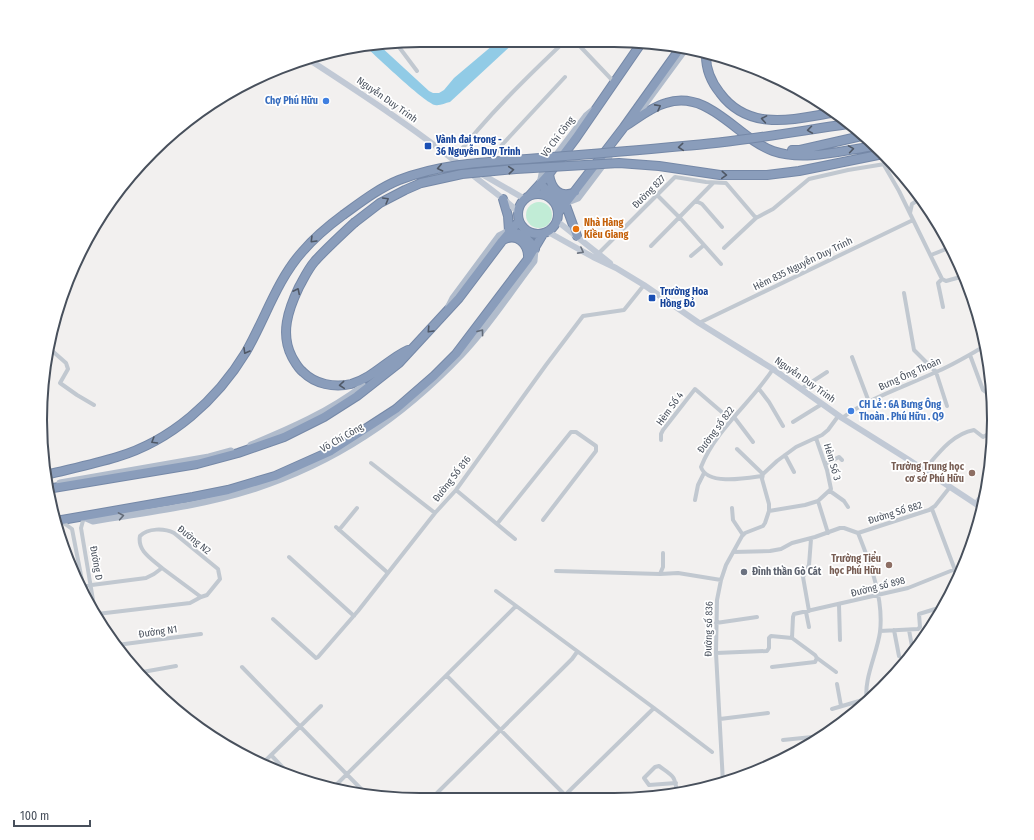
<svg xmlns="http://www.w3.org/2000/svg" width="1034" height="840" viewBox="0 0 1034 840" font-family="'Fira Sans Condensed',sans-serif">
	<rect width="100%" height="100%" fill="#f2f0ef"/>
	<path fill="#c1ecd6" d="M526 215a13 13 0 1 1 26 0a13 13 0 1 1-26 0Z"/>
	<path fill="#91cbe6" d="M499,40h18l-67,62c-5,1 -10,4 -15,3 -10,-2 -58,-48 -69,-58l13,-2 50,46 4,2h6l5,-3 10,-12z"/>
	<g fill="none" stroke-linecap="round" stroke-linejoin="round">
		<g stroke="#7588a7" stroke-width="10">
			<path id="highway" d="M706,56c0,14 6,27 14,37 28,38 71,27 111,20
				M624,127c13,-8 27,-20 42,-24 43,-14 71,35 107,48 31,11 71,-1 102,-5
				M792,150h8l66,-15
				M549,174c2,15 11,25 26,18
				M767,175l32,-4 84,-17
				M540,184l12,11 13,8 12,33
				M518 214a20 20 0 1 1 40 0a20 20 0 1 1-40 0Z
				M529,196l20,-22 27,-36 66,-96
				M503,199l5,17 1,15
				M558,213l66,-86 55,-77
				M354,223c-13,12 -27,25 -39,38 -7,8 -11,17 -16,26 -11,23 -19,47 -7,70 3,5 6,11 11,15 12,12 31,16 48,12 22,-6 37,-25 57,-34
				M509,231c12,2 20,8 26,18
				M503,240c14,-8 26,4 25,19
				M46,475c24,-6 48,-11 71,-18 54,-16 100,-57 129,-105 19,-33 31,-72 56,-100 12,-14 26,-26 41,-37
				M47,489l150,-25 41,-11 46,-16 40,-20 33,-21 42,-33 60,-65 43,-57 17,-20
				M56,521l137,-24 35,-7 47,-14 56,-25 65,-42 38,-33 22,-22 72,-95 15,-25"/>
		</g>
		<path stroke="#c1c8d0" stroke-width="4" d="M448,40l5,5
			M575,41l39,41
			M396,43l21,28
			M454,159c33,-43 72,-81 111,-118
			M884,165l15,26 43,88 4,2 18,-5
			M482,172l10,-13 8,-12 65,-70
			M657,195l23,23 41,46
			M696,201l6,3 20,23
			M910,213l2,-9 9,-6
			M651,246l62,-63
			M724,248l32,-30 17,-9 36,-30 39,-9 43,-7
			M599,253l76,-76 31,5 20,1 30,35
			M931,255l20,-8
			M691,256l13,-11
			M956,261l8,14
			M942,279l-4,4 5,24
			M904,293l10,57 22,22 11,34
			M699,323l214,-103
			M49,348l17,15 2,6 -8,14 17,12 17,10
			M970,355l13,35 4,3 6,2
			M852,357l17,45
			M759,389l10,13 14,24
			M801,389l26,-17
			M734,417l19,25
			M842,418c29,-21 62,-31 94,-46 17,-7 33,-17 49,-26
			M793,422l29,-18
			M816,438l11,32 4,19 -13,12 10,32
			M661,440v-6l2,-4 32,-41 36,31
			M737,449l26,25
			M785,455l9,17
			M371,463l64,50
			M825,464l14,-7 3,3
			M924,470c14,-16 28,-36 50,-40l9,7 9,-5
			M762,476c-14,2 -55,10 -61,-9 15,-38 50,-64 72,-98
			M456,490l59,49
			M830,491l14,10 4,6
			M695,500l3,-15 6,-12
			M732,508l1,12 10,15
			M932,509l26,69
			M769,511l36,-6 13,-4
			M84,517l-3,11 14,84
			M61,521l11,8 13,67
			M497,524l74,-92h5l20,14v5l-53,69
			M336,527l52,46
			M339,530l18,-22
			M858,533c12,30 26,65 22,99 -3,22 -17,48 -13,69
			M858,533l71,-23 6,-4 15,-19
			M733,552l37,-1 11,-2 11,-6 23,-6 25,-9h4l14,5
			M289,557l65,59
			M162,568l39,29
			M556,571l104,3 18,-1 43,7
			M660,574l3,-7v-14
			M84,586l62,-8 8,-4 8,-6c-10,-9 -25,-17 -22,-32 8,-8 24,-8 34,-3l44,36 2,10 -13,16 -6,2 -11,6 -93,11
			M496,591l158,117 58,44
			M839,605l1,35
			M809,611l-6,-34 6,-12 2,-26
			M806,612l3,15
			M273,619l43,39 2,-1 40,-46 77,-98 21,-23 90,-125 37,-49 41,-6 20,-25
			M716,623l41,-6
			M894,630l5,26
			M909,630l4,22
			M880,631l38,-2 2,-2 -1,-13 26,-8
			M792,638l1,-21 1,-3 114,-26 55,-22
			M117,645l84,-11
			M716,653l51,-2 2,-3v-10l2,-2 21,2 23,17 2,3 -2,4 -43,5
			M817,658l19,14
			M242,667l125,128
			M137,673l39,-7
			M447,676l122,123
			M837,684l4,22
			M832,709l34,-10
			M720,719l48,-6
			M783,740l39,-4
			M271,755l19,20
			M262,764l59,-58
			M676,783l-27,2 -5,-7 11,-11 4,-1c14,10 16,9 18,27
			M723,783l-7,-130 1,-53 4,-20 5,-15 16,-29 3,-3 18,-7 2,-3 4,-12v-7l-7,-25 1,-5 14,-13 19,-14 26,-12 6,-5 11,-15
			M332,789l184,-183
			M431,799l141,-140 5,-7
			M561,799l93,-91"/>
		<path stroke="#c1c9d5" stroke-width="6" d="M308,59c57,37 115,75 167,118 15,12 30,22 43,35
			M478,172l47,27
			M557,221l53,42
			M548,232l45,25 23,11 28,17 55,38 74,46 69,49 67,42 73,48
			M976,504l9,-12"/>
		<path stroke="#b1bccc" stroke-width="7" d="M637,115l47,-64
			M540,184l2,-10 44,-58 6,-5
			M565,203l13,-5 31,-41 1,-9
			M449,306l4,-8 46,-62 10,-5
			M251,445c39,-16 78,-33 112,-59
			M60,483l149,-26 22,-6
			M84,517l9,4c52,-9 107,-15 157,-31 85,-27 151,-72 212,-136 27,-28 48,-62 72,-93l1,-12"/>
		<use href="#highway" stroke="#8a9dbb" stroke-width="8"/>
		<g stroke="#7588a7" stroke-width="10" stroke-linecap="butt">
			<path id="highway-bridge" d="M343,215c18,-13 36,-27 56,-35 41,-16 85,-18 128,-21 52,-4 104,-8 156,-13 56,-4 110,-14 165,-22
				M354,223l26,-20 25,-13 16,-7 41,-9 54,-5 103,-6 40,3 61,9h47"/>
		</g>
		<use href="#highway-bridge" stroke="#8a9dbb" stroke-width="8"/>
	</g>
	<defs><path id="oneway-chevron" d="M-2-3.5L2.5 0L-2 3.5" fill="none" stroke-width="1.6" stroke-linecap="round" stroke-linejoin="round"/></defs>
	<g stroke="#4f5866">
		<use href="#oneway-chevron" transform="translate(658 107) rotate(-28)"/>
		<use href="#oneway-chevron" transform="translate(764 119) rotate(-170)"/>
		<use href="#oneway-chevron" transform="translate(810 130) rotate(172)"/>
		<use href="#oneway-chevron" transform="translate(681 147) rotate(175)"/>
		<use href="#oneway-chevron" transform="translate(851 149) rotate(-9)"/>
		<use href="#oneway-chevron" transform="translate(440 168) rotate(168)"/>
		<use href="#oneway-chevron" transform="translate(511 170) rotate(-5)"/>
		<use href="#oneway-chevron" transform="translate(724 175) rotate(4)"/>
		<use href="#oneway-chevron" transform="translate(386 200) rotate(-30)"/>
		<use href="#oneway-chevron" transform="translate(313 240) rotate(135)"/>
		<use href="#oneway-chevron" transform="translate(297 291) rotate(-64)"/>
		<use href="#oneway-chevron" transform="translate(430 330) rotate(133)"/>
		<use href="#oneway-chevron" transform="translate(246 351) rotate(120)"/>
		<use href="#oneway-chevron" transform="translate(342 385) rotate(175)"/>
		<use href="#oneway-chevron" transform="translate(154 441) rotate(149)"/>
	</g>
	<use stroke="#6c7480" href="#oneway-chevron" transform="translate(581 251) rotate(28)"/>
	<g stroke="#626b78">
		<use href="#oneway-chevron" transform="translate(481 332) rotate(-53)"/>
		<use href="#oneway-chevron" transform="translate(121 516) rotate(-10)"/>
	</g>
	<g fill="#3f7fe0" stroke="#fff" stroke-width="1.5">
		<circle cx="326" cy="101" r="4"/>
		<circle cx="851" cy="411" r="4"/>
	</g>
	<g fill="#1a4fb4" stroke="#fff" stroke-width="1.5">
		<rect x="424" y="142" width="8" height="8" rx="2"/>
		<rect x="648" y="294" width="8" height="8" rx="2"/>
	</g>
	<circle fill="#e8710a" stroke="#fff" stroke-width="1.5" cx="576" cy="229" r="4"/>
	<g fill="#8d6e63" stroke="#fff" stroke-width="1.5">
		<circle cx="972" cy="473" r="4"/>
		<circle cx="889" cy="565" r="4"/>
	</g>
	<circle fill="#6b7280" stroke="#fff" stroke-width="1.5" cx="744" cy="572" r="4"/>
	<g text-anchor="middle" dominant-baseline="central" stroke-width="3.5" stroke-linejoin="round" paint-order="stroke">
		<g font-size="10" fill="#48505c" stroke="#fff">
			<text transform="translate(387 100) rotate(35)">Nguyễn Duy Trinh</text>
			<text transform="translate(558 137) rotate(-53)">Võ Chí Công</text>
			<text transform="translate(649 192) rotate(-45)">Đường 827</text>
			<text transform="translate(803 264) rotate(-26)">Hẻm 835 Nguyễn Duy Trinh</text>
			<text transform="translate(910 374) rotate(-24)">Bưng Ông Thoàn</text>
			<text transform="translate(805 380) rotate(35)">Nguyễn Duy Trinh</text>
			<text transform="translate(670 409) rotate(-54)">Hèm Số 4</text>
			<text transform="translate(716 430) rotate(-54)">Đường số 822</text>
			<text transform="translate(342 438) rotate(-30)">Võ Chí Công</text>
			<text transform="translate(832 462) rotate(74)">Hèm Số 3</text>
			<text transform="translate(452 479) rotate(-52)">Đường Số 816</text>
			<text transform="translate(895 513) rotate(-17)">Đường Số 882</text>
			<text transform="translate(194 540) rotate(39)">Đường N2</text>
			<text transform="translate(96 563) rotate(80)">Đường D</text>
			<text transform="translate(878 587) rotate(-14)">Đường số 898</text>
			<text transform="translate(709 629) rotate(-89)">Đường số 836</text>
			<text transform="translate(158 632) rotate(-8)">Đường N1</text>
		</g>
		<g font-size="10" font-weight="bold" fill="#366cbe" stroke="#fff" text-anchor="end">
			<text x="318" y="101">Chợ Phú Hữu</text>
			<text x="859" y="405" text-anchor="start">CH Lẻ : 6A Bưng Ông<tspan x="859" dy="12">Thoàn . Phú Hữu . Q9</tspan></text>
		</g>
		<g font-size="10" font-weight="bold" fill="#164399" stroke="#fff" text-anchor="start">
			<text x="436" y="140">Vành đai trong -<tspan x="436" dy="12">36 Nguyễn Duy Trinh</tspan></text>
			<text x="660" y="292">Trường Hoa<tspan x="660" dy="12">Hồng Đỏ</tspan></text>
		</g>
		<g font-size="10" font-weight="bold" fill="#c56008" stroke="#fff" text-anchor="start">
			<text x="584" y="223">Nhà Hàng<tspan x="584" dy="12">Kiều Giang</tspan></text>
		</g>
		<g font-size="10" font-weight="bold" fill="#785e54" stroke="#fff" text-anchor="end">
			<text x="964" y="467">Trường Trung học<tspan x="964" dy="12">cơ sở Phú Hữu</tspan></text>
			<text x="881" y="559">Trường Tiểu<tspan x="881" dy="12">học Phú Hữu</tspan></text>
		</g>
		<g font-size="10" font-weight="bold" fill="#5b616d" stroke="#fff" text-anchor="start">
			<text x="752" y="572">Đình thần Gò Cát</text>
		</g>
	</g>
	<path d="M0 0H1034V840H0ZM420 47H614A373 373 0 0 1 987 420V420A373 373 0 0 1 614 793H420A373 373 0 0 1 47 420V420A373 373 0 0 1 420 47Z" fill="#fff" fill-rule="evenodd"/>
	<path fill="none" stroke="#48505c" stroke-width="2" d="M420 47H614A373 373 0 0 1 987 420V420A373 373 0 0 1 614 793H420A373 373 0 0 1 47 420V420A373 373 0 0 1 420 47Z"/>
	<path d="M14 820v6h76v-6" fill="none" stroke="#48505c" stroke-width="2"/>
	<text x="20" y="820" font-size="12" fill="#48505c" stroke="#ffffff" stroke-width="3" paint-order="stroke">100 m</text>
</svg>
